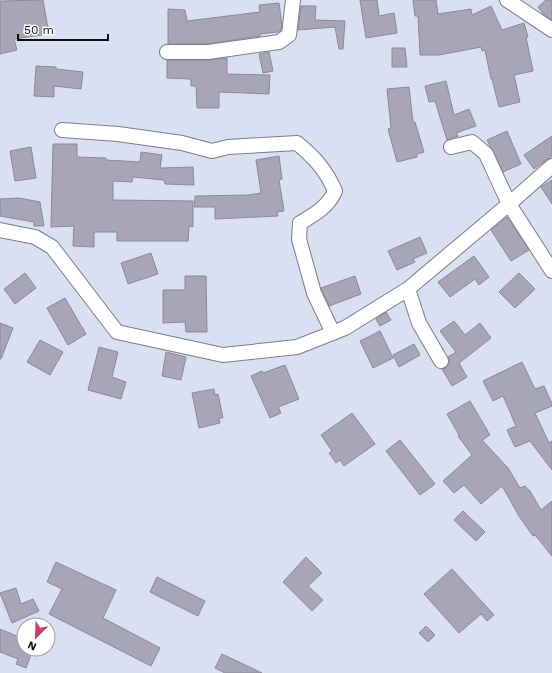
<svg xmlns="http://www.w3.org/2000/svg" width="552" height="673" viewBox="0 0 552 673" font-family="'Work Sans',sans-serif">
	<rect width="100%" height="100%" fill="#d9e0f1"/>
	<path fill="#a7a5b6" stroke="#8a8999" d="M43,0l6,34 -35,5 3,11 -17,4v-53z
		M360,0h17l2,16 15,-3 3,20 -31,5z
		M413,0h23l2,14 33,-5 1,6 19,-9 11,24 22,-7 4,14h-2l7,34 -19,4 6,27 -21,5 -7,-28h-1l-6,-29 -3,1 -1,-4 -42,8h-19l-2,-39h-3z
		M546,0h6v20l-8,-5 -6,-8z
		M279,3l3,22 -1,5 -3,2 -18,2v2l-53,8h-39v-35l17,1 2,11 73,-9 -1,-7z
		M301,6h15l-1,14 30,1 -2,28h-4l-4,-22 -37,3z
		M392,48h13l2,19h-15z
		M269,52l4,19 -10,2 -4,-19z
		M227,58v16l43,1 -1,19 -50,-2v16h-22l-1,-22h-5v-7l-24,-1v-18h41z
		M36,66l20,1v2l27,3 -2,17 -27,-3v11l-20,-1z
		M446,81l8,34 15,-6 7,17 -20,7 2,3 -11,4 -12,-39 -6,1 -4,-16z
		M409,87l4,35h2l9,30 -7,2v3l-20,5 -9,-33 3,-1 -4,-39z
		M507,131l14,33 -18,8 -16,-32z
		M552,136v20l-18,13 -10,-14z
		M53,144h24v13l29,1v2l34,2 1,-10 21,3 -2,13 33,-1 1,18 -29,-1 -1,-4 -31,-3 -1,5 -19,-1v19l80,1v26l-4,-1 -1,15h-71v-9h-23v15l-21,-1 1,-20 -23,1z
		M31,147l5,31 -21,3 -5,-30z
		M279,156l3,23 -3,1 5,31 -7,1 1,4 -63,3v-12h-21l1,-11 53,-1 13,-2 -5,-33z
		M552,180v24l-11,-17z
		M19,198l21,4 4,24h-10v-4l-34,-6v-17z
		M507,217l22,33 -18,11 -20,-31z
		M420,237l7,16 -14,6 2,3 -18,8 -9,-19z
		M151,253l7,21 -30,10 -7,-21z
		M474,256l15,21 -10,8 -4,-6 -25,18 -12,-15z
		M25,273l11,15 -21,16 -11,-15z
		M519,273l16,16 -20,19 -16,-16z
		M185,276h21l1,56h-21l-1,-10 -22,1v-33h22z
		M355,276l6,18 -32,12 -8,-18z
		M65,298l21,36 -18,11 -21,-37z
		M386,312l5,8 -11,6 -4,-7z
		M454,321l11,14 15,-12 11,15 -32,25 8,14 -15,9 -10,-17 4,-1 3,-3v-4l-1,-4 8,-5 -16,-21z
		M0,323l13,5 -12,31h-1z
		M380,331l13,27 -20,10 -13,-27z
		M40,340l23,12 -13,23 -23,-13z
		M414,344l6,11 -21,12 -6,-12z
		M99,347l19,5 -6,25 14,5 -5,17 -33,-9z
		M166,352l20,5 -5,23 -19,-4z
		M522,362l13,27 9,-3 8,18v2l-17,7 14,30 3,-2v29l-22,-29 -15,6 -8,-17 9,-4 -13,-30 -10,5 -10,-20z
		M285,365l14,34 -21,8 3,6 -11,5 -19,-42 11,-5 1,2z
		M214,389l1,6 3,-1 5,24h-4l1,5 -21,5 -7,-35z
		M470,401l20,34 -8,5 26,28 12,20 5,-2 5,5 11,19 11,-9v55l-17,-21 -2,1 -14,-20 -17,-30 -21,18 -17,-19 -10,8 -11,-12 29,-26 -14,-19 1,-1 -12,-21z
		M352,413l23,31 -31,22 -4,-6 -4,3 -7,-10 3,-2 -11,-16z
		M400,440l35,44 -15,11 -34,-44z
		M463,511l22,21 -9,9 -22,-21z
		M306,557l16,16 -14,13 15,14 -11,11 -29,-29z
		M56,562l60,28 -13,28 57,30 -9,18 -102,-52 13,-25 -15,-7z
		M452,569l42,46 -7,6 -6,-7 -22,19 -35,-39z
		M157,577l48,24 -7,15 -48,-24z
		M16,588l5,16 12,-5 6,12 -27,12 -12,-30z
		M426,626l9,9 -7,7 -9,-9z
		M0,629l24,10v10h9l-7,19 -10,-4 2,-5 -18,-7z
		M222,654l40,19h-37l-10,-5z"/>
	<g fill="none" stroke-linecap="round" stroke-linejoin="round">
		<g stroke="#777d8c" stroke-width="16">
			<path id="street" d="M507,0l45,30
				M167,52h41l71,-10 10,-7 4,-35
				M62,130l56,4 64,9 30,8 16,-4 69,-4c17,14 29,27 38,48 -7,16 -20,23 -35,32l-1,16 15,54 19,40
				M451,147l21,-5 14,12 23,50 43,67
				M0,230l35,7 17,10 65,85 106,23 74,-8 48,-19 63,-39 101,-85 43,-38
				M408,289l11,34 22,38"/>
		</g>
		<use href="#street" stroke="#fff" stroke-width="14"/>
	</g>
	<g transform="translate(36 637) rotate(204)"><circle r="19" fill="#ffffff" stroke="#9e9fa1"/>
	<path d="M0-3L7 15L0 10L-7 15Z" fill="#ce3e60"/>
	<text y="-6" font-size="11" font-weight="bold" text-anchor="middle" fill="#0c0e14">N</text>
	</g>
	<path d="M18 34v6h90v-6" fill="none" stroke="#0c0e14" stroke-width="2"/>
	<text x="24" y="34" font-size="12" fill="#0c0e14" stroke="#ffffff" stroke-width="3" paint-order="stroke">50 m</text>
</svg>
